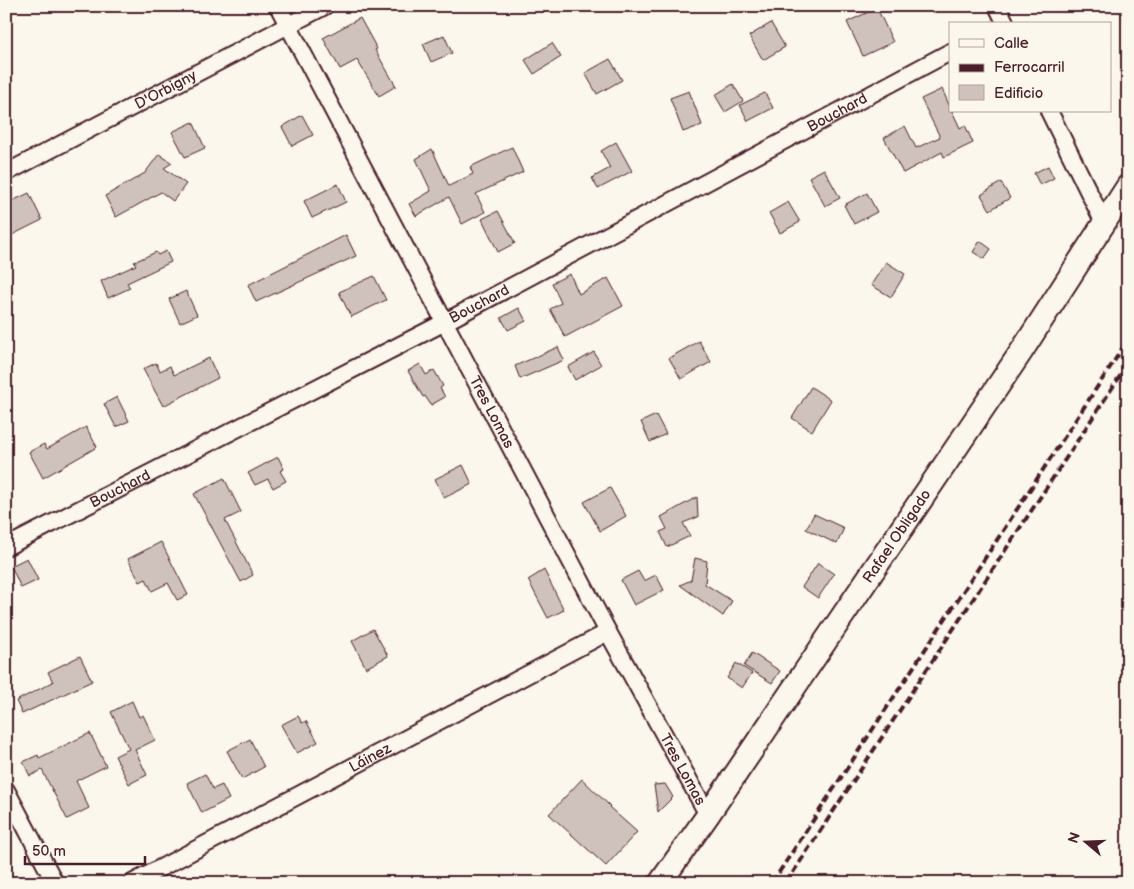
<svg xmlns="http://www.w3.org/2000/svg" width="1134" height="889" viewBox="0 0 1134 889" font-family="'Balsamiq Sans',sans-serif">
	<rect width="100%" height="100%" fill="#fbf7ec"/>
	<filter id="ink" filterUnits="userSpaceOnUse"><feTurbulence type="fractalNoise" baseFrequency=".02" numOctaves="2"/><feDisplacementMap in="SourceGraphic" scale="10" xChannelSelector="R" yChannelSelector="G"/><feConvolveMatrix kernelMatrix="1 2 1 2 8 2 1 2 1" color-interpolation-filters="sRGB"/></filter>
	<g filter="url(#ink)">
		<path fill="#cfc2bc" stroke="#4a1f2b" d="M877,8l16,34 -30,14 -16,-34z
			M360,18l17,31 -2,1 21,36 -17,10 -22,-36 -17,9 -17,-31z
			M771,23l14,24 -22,13 -14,-24z
			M444,35l8,18 -21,9 -8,-18z
			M552,43l9,14 -27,17 -9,-14z
			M610,59l12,21 -25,14 -12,-21z
			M733,84l10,17 -18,11 -10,-17z
			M942,89l8,18v4h2l8,17 5,-3 8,18 -29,14 -2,-5 -39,21 -19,-35 21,-12 11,22 24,-11 -19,-38z
			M689,91l13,34 -19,7 -13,-34z
			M765,93l8,15 -25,13 -8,-16z
			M302,115l11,20 -21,11 -10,-19z
			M193,122l12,26 -20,9 -13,-25z
			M616,142l16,29 -34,18 -6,-11 18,-10 -9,-17z
			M512,147l11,25 -47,22 9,18 -23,12 -13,-27 -33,19 -7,-12 22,-13 -15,-32 16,-10 17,37 24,-12 -3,-7z
			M159,154l13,9 -8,5 22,16 -13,17 -12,-9 -45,25 -11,-21 40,-23z
			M1048,166l6,12 -14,7 -6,-12z
			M824,169l16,29 -15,8 -16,-29z
			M1001,182l9,16 -20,12 -9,-15z
			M338,184l8,18 -34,16 -8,-17z
			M29,193l13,27 -36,18v-34z
			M867,193l10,19 -23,12 -10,-19z
			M788,202l12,20 -20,11 -11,-20z
			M498,211l17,32 -17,9 -16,-33z
			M346,235l10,21 -100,46 -8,-17z
			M980,241l11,8 -7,10 -11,-7z
			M166,251l5,11 -44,21 3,5 -22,10 -7,-17 35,-16 -2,-3 22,-10 2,3z
			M886,262l19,12 -14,23 -20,-12z
			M570,274l9,20 29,-16 15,28 -58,31 -15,-28 11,-6 -9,-20z
			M374,276l12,24 -35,17 -12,-25z
			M186,291l11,24 -17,8 -11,-24z
			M519,308l7,13 -18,9 -7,-12z
			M699,341l12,21 -30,17 -12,-21z
			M558,347l6,13 -44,19 -5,-13z
			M594,352l7,13 -26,15 -7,-13z
			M209,358l9,20 -55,28 -20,-37 13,-6 4,8 10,-5 4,9z
			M420,364l6,11 8,-5 9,16 -3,2 5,9 -14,8 -6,-9 -2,1 -15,-26z
			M811,387l20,13 -19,31 -20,-13z
			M117,397l12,24 -13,6 -12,-23z
			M656,415l10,19 -16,8 -9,-20z
			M86,427l11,20 -54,31 -14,-26 15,-8 3,5z
			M278,457l6,12 -4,2 6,10 -13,7 -5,-9 -13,6 -7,-12z
			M463,465l9,19 -28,14 -9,-19z
			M224,478l17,34 -16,8 28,55 -12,7 -47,-88z
			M610,488l16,28 -26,15 -16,-29z
			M697,497l1,20 -15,6 7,13 -23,11 -7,-15 7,-3 -6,-12z
			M814,514l30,14 -7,16 -31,-15z
			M161,542l27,53 -11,5 -9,-17 -16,8 -6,-12 -6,3 -12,-23z
			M27,558l11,22 -17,8 -10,-22z
			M695,558l12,3 -2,23 27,17 -9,15 -43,-31 11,-5z
			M818,563l16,11 -16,24 -16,-11z
			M544,570l20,40 -16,8 -20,-38z
			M638,571l6,10 12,-6 8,15 -30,15 -13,-25z
			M373,629l15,27 -22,12 -14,-27z
			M752,653l28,18 -8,12 -28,-17z
			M80,656l12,25 -70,33 -6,-13 37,-19 -5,-10z
			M736,663l16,10 -10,15 -15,-10z
			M132,701l7,16 4,-2 12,25 -20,10 12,25 -18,9 -14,-28 14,-7 -18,-37z
			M298,716l4,7 4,-2 12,21 -21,11 -16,-28z
			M90,733l16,33 -30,15 13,27 -22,11 -25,-49 -12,6 -7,-14 15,-7 1,3z
			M250,739l14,28 -22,12 -15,-28z
			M205,774l8,15 9,-4 7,14 -27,14 -15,-30z
			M582,779l28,27 -1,1 28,25 -31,34 -57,-52z
			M665,784l8,13 -15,15 -4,-27z"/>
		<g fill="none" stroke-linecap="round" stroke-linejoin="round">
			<g stroke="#4a1f2b" stroke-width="20">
				<g id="street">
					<path id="s1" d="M278,6l330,626 100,183"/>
					<path d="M997,6l9,18"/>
					<path d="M1049,111l55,112"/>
					<path id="s2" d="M6,173l319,-167"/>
					<path id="s3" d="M6,547l439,-225 505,-270"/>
					<path d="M6,790l49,93"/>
					<path id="s4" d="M132,883l476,-251"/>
				</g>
			</g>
			<g stroke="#4a1f2b" stroke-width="26">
				<g id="secondary">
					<path id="s5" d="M660,883l48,-68 313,-463 107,-166"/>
				</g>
			</g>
			<use href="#street" stroke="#fbf7ec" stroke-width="16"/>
			<use href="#secondary" stroke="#fbf7ec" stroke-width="22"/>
			<path stroke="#4a1f2b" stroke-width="4" stroke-dasharray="8 4" stroke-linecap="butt" d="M772,883l356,-543
				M786,883l342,-519"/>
		</g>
	</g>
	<g text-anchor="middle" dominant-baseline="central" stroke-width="4" stroke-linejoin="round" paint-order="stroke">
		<g font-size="15" fill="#4a1f2b" stroke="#fbf7ec">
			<text stroke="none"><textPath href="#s2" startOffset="180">D'Orbigny</textPath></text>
			<text stroke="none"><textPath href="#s3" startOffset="938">Bouchard</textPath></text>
			<text stroke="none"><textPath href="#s3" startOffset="532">Bouchard</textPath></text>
			<text stroke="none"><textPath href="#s1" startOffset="459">Tres Lomas</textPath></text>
			<text stroke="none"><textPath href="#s3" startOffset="128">Bouchard</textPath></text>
			<text stroke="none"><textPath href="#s5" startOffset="420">Rafael Obligado</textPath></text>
			<text stroke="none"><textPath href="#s4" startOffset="269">Láinez</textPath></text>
			<text stroke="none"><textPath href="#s1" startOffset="864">Tres Lomas</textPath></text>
		</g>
	</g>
	<rect width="1134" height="889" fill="none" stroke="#fbf7ec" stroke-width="25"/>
	<rect x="12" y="12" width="1109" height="864" fill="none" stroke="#4a1f2b" stroke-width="2" filter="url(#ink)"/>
	<rect x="949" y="22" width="162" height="90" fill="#fbf7ec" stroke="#b4a19f"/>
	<rect x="959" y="39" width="25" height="8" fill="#fbf7ec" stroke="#b4a19f"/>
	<text x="994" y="48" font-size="15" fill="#4a1f2b">Calle</text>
	<rect x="959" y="64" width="25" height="8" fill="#4a1f2b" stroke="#b4a19f"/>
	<text x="994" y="72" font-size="15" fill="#4a1f2b">Ferrocarril</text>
	<rect x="959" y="85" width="25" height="15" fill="#cfc2bc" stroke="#b4a19f"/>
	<text x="994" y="98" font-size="15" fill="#4a1f2b">Edificio</text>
	<g transform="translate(1086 842) rotate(289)" stroke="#fbf7ec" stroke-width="4" paint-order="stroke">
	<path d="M0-4L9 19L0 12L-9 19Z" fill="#4a1f2b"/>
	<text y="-8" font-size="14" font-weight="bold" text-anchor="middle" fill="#4a1f2b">N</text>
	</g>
	<path d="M25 856v8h120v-8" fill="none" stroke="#4a1f2b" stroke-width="2.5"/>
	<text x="32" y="856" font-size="15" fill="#4a1f2b" stroke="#fbf7ec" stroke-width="4" paint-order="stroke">50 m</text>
</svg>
